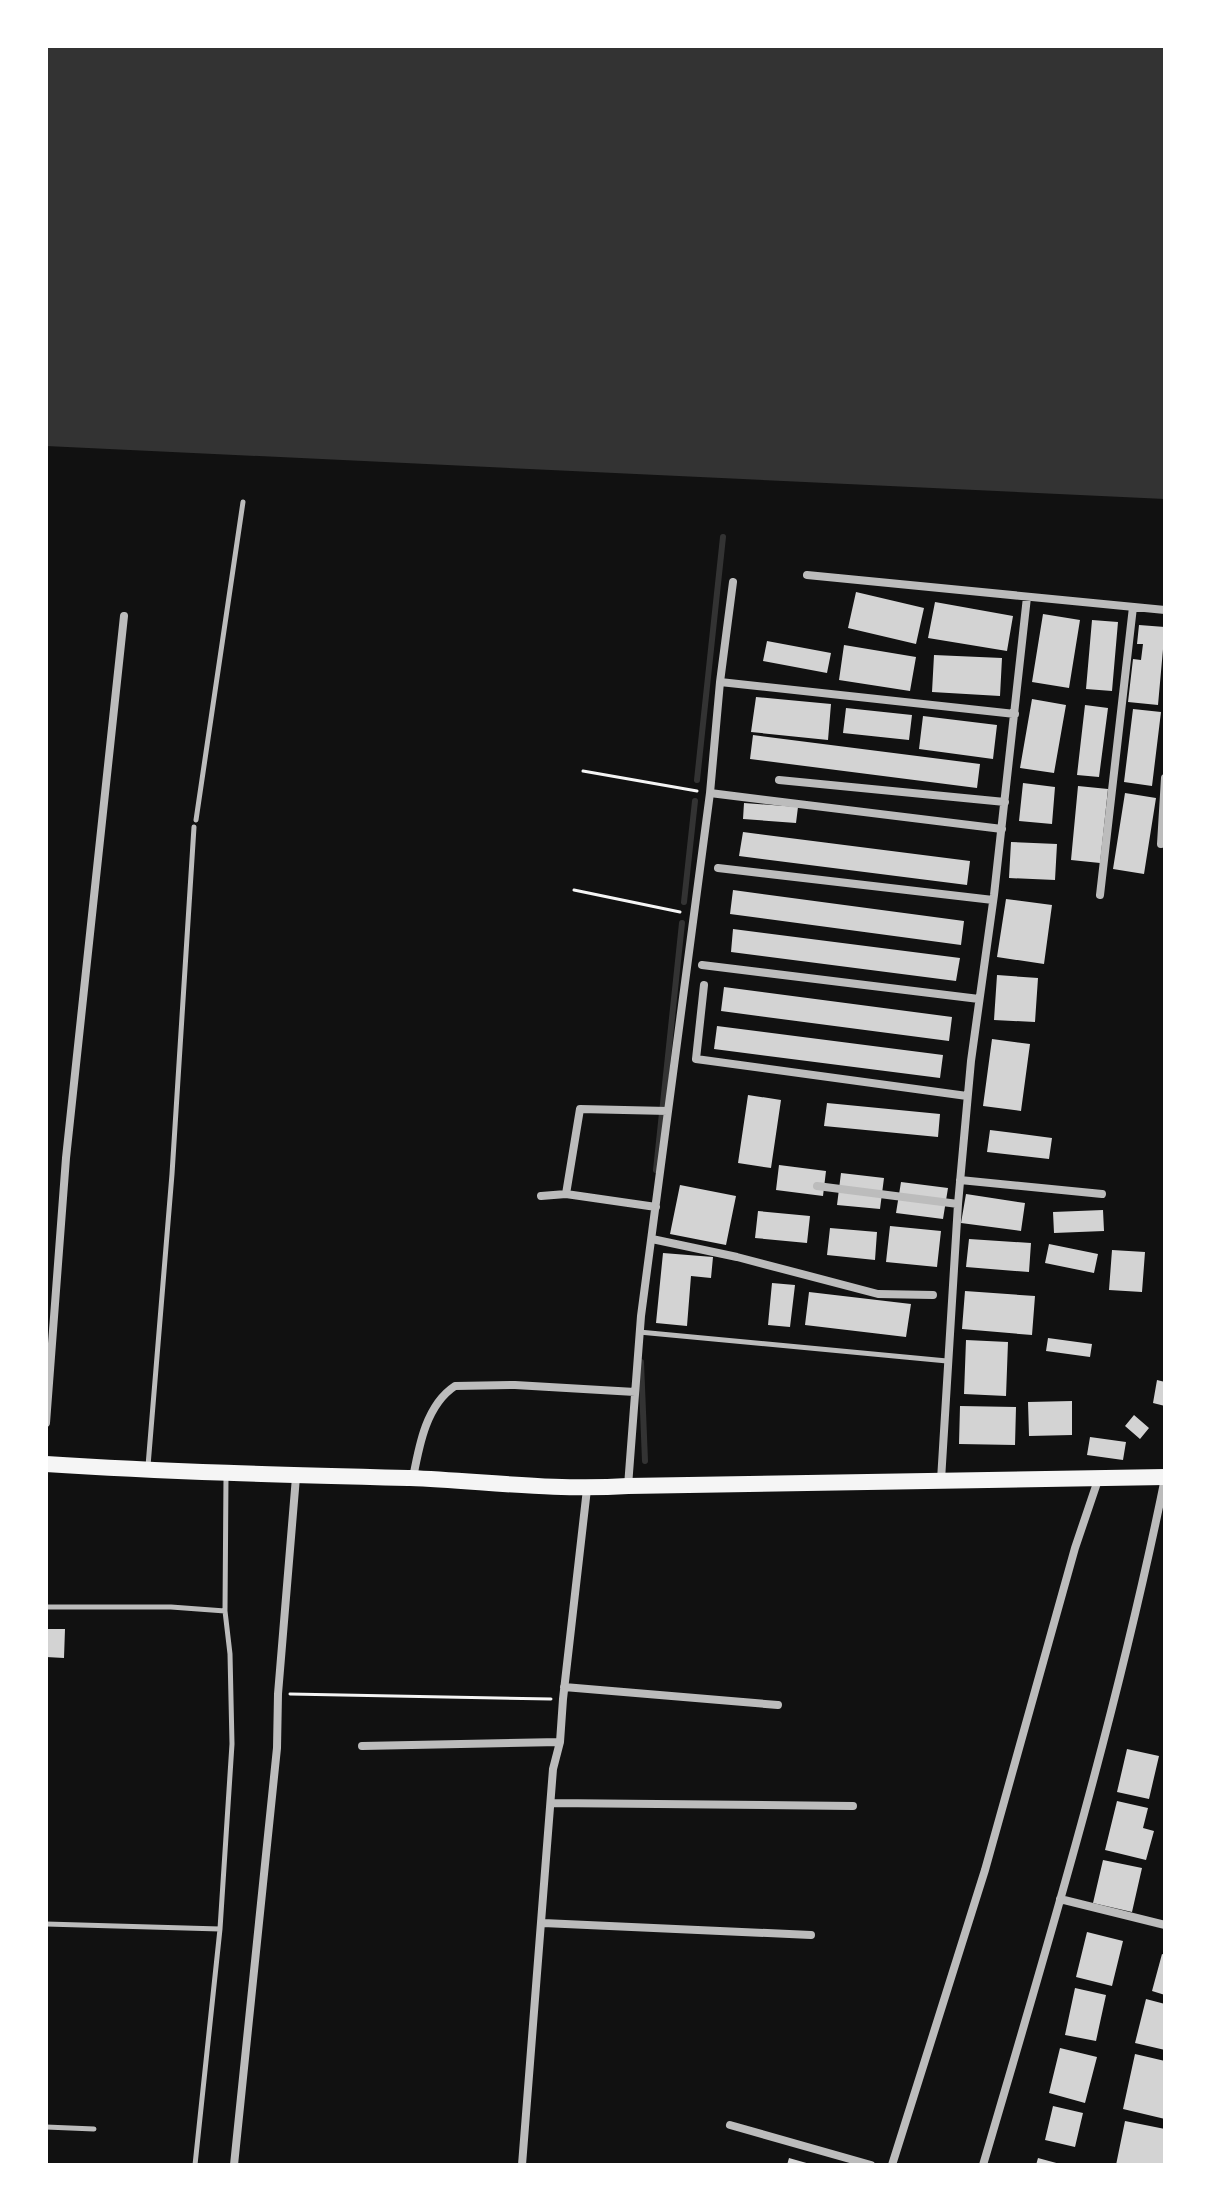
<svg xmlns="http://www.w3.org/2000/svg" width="1211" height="2211" viewBox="0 0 1211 2211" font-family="'PT Sans Narrow',sans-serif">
	<rect width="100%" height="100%" fill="#111"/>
	<path fill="#333" d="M46,46h1119v453l-1119,-53z"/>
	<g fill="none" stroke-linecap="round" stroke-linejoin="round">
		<path stroke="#333" stroke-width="6" d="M697,780l26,-243
			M684,902l11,-101
			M656,1170l26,-247
			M641,1362l4,99"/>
	</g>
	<path fill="#d3d3d3" d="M856,592l68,16 -8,36 -68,-16z
		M935,602l78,14 -6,35 -79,-13z
		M1043,614l37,6 -11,68 -37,-6z
		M1092,620l26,2 -6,69 -26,-2z
		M1139,625l26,2 -7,78 -30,-3 5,-43 8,1 2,-16h-6z
		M767,641l64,12 -4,20 -64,-12z
		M844,645l72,12 -6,34 -71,-11z
		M934,655l68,3 -2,38 -68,-4z
		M756,697l75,7 -3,36 -77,-8z
		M1032,699l34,6 -12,68 -34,-5z
		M1085,705l23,3 -9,69 -22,-2z
		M846,708l66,7 -3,25 -66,-7z
		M1133,709l28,3 -9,74 -28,-4z
		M923,716l74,9 -4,34 -74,-10z
		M753,735l227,29 -3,24 -227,-29z
		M1023,783l32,4 -3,37 -33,-3z
		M1078,786l30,3 -8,74 -29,-3z
		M1125,793l31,5 -12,76 -31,-5z
		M744,803l54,4 -2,16 -53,-4z
		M743,832l227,29 -3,24 -228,-29z
		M1011,842l46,2 -2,36 -46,-2z
		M733,890l231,31 -3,24 -231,-31z
		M1006,899l46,6 -8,59 -47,-7z
		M733,929l227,29 -4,23 -225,-29z
		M997,975l41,3 -3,44 -41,-2z
		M724,987l228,30 -3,24 -228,-30z
		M717,1026l226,29 -3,23 -226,-29z
		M992,1039l38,5 -9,67 -38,-5z
		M748,1095l33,5 -10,68 -33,-5z
		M827,1103l113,11 -2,23 -114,-11z
		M990,1130l62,8 -3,21 -62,-7z
		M779,1165l47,6 -3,25 -47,-6z
		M841,1173l43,5 -4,31 -43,-4z
		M901,1182l47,6 -5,31 -47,-6z
		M680,1185l56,11 -10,49 -56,-11z
		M966,1194l59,9 -4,28 -60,-8z
		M1103,1210l1,21 -50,2 -1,-21z
		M758,1211l52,5 -3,27 -52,-5z
		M890,1226l51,5 -4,36 -51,-5z
		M830,1228l47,4 -2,28 -48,-5z
		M969,1239l62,4 -2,29 -63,-5z
		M1049,1244l49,10 -4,19 -49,-10z
		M1112,1250l33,2 -3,40 -33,-2z
		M663,1253l50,4 -2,21 -20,-2 -4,50 -31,-3z
		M772,1283l23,2 -5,42 -22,-2z
		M965,1291l70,5 -3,39 -70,-6z
		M809,1292l102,12 -5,33 -101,-12z
		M1048,1338l44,6 -2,13 -44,-6z
		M966,1340l42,2 -2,54 -42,-2z
		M1157,1380l8,2v24l-12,-3z
		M1072,1401v34l-43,1 -1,-34z
		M960,1406l56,1 -1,38 -56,-1z
		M1134,1415l15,13 -9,11 -15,-13z
		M1090,1437l36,5 -3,18 -36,-5z
		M46,1629h19l-1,29 -18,-1z
		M1127,1749l32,7 -10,43 -32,-7z
		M1117,1801l31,7 -5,20 11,3 -8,29 -41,-10z
		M1103,1860l39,8 -10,44 -39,-9z
		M1087,1932l36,9 -11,45 -36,-9z
		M1162,1954l3,1v40l-13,-4z
		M1075,1988l31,7 -10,46 -31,-6z
		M1146,1999l19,5v46l-30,-7z
		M1060,2048l37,9 -12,46 -36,-10z
		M1135,2054l30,7v58l-42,-10z
		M1053,2106l30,7 -8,34 -30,-7z
		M1125,2121l40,8v36h-49z
		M789,2158l21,6 -1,1h-22z
		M1038,2158l22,6v1h-24z"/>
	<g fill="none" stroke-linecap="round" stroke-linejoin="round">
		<path stroke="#f5f5f5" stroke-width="3" d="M583,771l114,20
			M574,890l106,22
			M290,1694l261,5"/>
		<path stroke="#bcbcbc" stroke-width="5" d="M196,820l47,-318
			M639,1332l308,29
			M148,1466l24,-292 22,-347
			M46,1607h125l54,4 1,-134
			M46,1924l174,5
			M46,2127l48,2
			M195,2165l25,-236 12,-185 -2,-90 -5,-43"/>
		<path stroke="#bcbcbc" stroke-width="8" d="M807,575l358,35
			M720,682l295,32
			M779,780l226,22
			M710,793l292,36
			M1161,844l4,-66
			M718,868l275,32
			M1100,895l33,-288
			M702,965l277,34
			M704,985l-8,74 271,37
			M960,1180l142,14
			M817,1186l141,18
			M541,1196l25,-2
			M656,1207l-90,-13 14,-85 88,2
			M652,1239l85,18 141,37 55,1
			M46,1423l20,-265 58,-542
			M413,1478c6,-32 13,-73 42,-92l60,-1 120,7
			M941,1480l17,-276 13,-143 23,-166 33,-298
			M628,1486l13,-170 69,-523 10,-111 13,-100
			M564,1687l214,18
			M362,1746l198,-4
			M551,1803l302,3
			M1060,1899l105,26
			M543,1923l268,12
			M730,2125l141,40
			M234,2165l43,-417 1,-54 18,-217
			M522,2165l31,-396 7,-27 3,-43 24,-210
			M892,2165l93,-295 90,-322 24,-71
			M983,2165c67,-227 135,-455 182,-687"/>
		<path stroke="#f5f5f5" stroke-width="16" d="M46,1464c121,8 243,11 364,14 73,3 145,13 218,8l537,-9"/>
	</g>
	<rect width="1211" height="2211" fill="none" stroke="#ffffff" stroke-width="96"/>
</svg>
